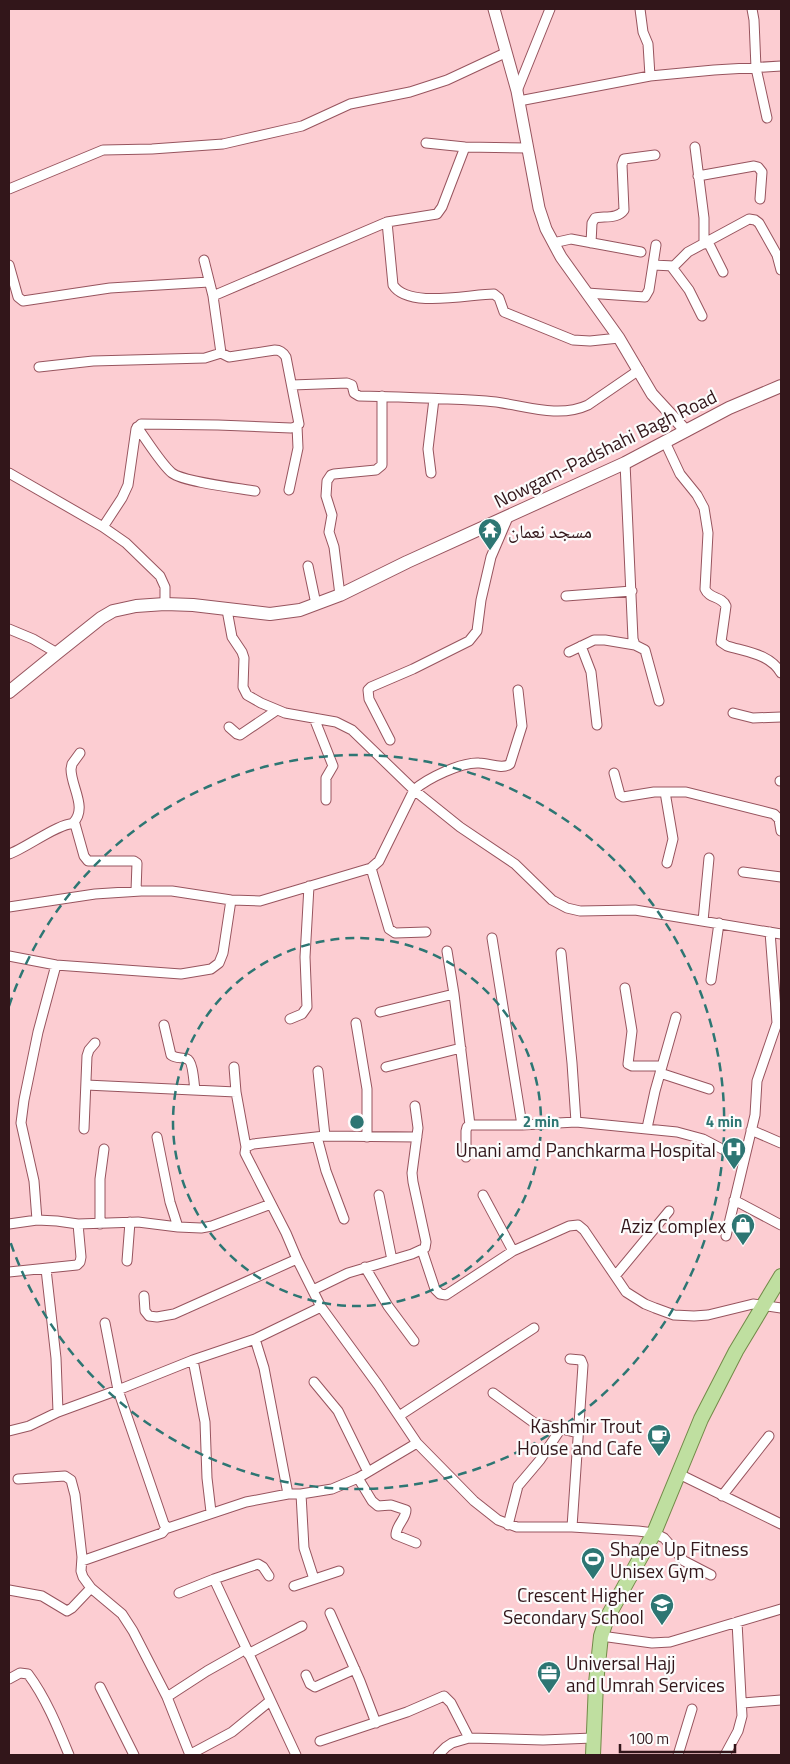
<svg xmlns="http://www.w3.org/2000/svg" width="790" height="1764" viewBox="0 0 790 1764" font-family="'Titillium Web','Noto Naskh Arabic',sans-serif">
	<rect width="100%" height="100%" fill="#fccdd2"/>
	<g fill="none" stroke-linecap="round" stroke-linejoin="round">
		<g stroke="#97545e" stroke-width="11">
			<path id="minor" d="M640,9l3,23 5,12 2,32
				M752,9l2,11 2,48 11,50
				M517,91l33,-82
				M519,101l131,-25 64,-6 67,-4
				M426,143l39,4 63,1
				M695,147l9,71v26
				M698,176l56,-10 4,1 4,5 -2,27
				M9,189l94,-39 49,-1 71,-5 79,-18 48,-22 60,-12 37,-12 58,-27
				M387,222l6,63c15,24 77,9 101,9l5,4 5,14 69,28 17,1 29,-3
				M708,242l15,30
				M553,243l18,-4 70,13
				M591,243l1,-20 3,-5c9,-2 23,1 29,-8l-2,-45 2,-6 31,-4
				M9,265l9,32 5,4 87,-13 99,-6
				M653,265l21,1 14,-14 61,-33 6,1 4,3 18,32 4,15
				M671,266l18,24 13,26
				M587,293l58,4 4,-7 7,-45
				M213,296l174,-74 50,-8 5,-7 23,-60
				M39,367l54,-6 112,-3 16,-5
				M292,385l55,-2 5,2 2,8 5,3c42,1 84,2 127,5 33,2 70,19 102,4l51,-35
				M137,427c9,12 24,37 35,46 12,9 65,15 83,18
				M665,442l15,32 17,21 7,13 4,25 -3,56c4,10 17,7 21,17l-5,36 6,4c20,6 43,8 54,27
				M625,463l8,176 2,6 10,5 14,51
				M9,473l94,54 23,16 34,33 5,11v17
				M431,473l-3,-24 6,-50
				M289,490l9,-42 -1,-22
				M103,527l19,-29 6,-13 8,-56 5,-5 77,1 73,3 4,-1 4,-3 -13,-67c-3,-5 -6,-7 -11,-7l-46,7 -8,-4 -8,-57 -9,-36
				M308,566l8,38
				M340,595l-6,-48 -5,-15 3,-17 -6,-19 1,-15 4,-6 3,-1 42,-4 6,-5v-69
				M566,596l66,-5
				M227,610l5,27 10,15 2,6 -1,29 4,8 14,8 24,10 51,9 16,8 62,60 46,37 55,37 37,36 15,8 13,3 55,-1 146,24
				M9,629l24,10 24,14
				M581,646l10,26 6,53
				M569,652l25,-12h11l30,5
				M733,713l20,5 28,-1
				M314,718l19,48 -7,12v22
				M229,727l8,7 3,1 37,-25
				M390,740l-21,-41 -1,-9 3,-3 42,-18 56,-28 8,-10 4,-31 10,-43 18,-42
				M614,773l6,22 3,2 31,-5h32l88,22 5,5 2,12
				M780,781h1
				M665,792l8,47 -6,24
				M73,823c15,-15 -2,-36 -2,-54l1,-5 8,-11
				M9,854c16,-5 52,-33 66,-30l9,32 4,5h46l3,2 -1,28
				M371,868l18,61 6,4 31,-1
				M743,872l38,5
				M9,907l86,-13 46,-3h31l59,9 29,1 111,-33 8,-7 35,-71c14,-12 47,-28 65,-27 10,0 23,7 31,1l12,-38 -4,-36
				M703,921l6,-63
				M492,938l30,187
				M447,951l7,43 16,131
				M561,953l11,110 4,59
				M9,956l47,9 125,9 30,-5 8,-6 4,-10 8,-53
				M711,980l8,-57
				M625,988l7,43 -4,33 4,2h30
				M380,1012l74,-18
				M290,1019l12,-5 5,-7 -2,-50 4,-71
				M356,1023l11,66v48
				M164,1025l7,30c6,4 10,2 16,4 6,2 7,25 8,31
				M234,1067l2,25 10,55
				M386,1067l75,-19
				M318,1071l7,65
				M660,1073l49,16
				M86,1085l150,7
				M647,1128l8,-37 21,-74
				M84,1129l3,-73 2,-6 6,-7
				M751,1130l30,13
				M157,1137l13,65 8,25
				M317,1137l9,34 18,48
				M417,1137l-92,-1 -72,8 -7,3 -1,6 2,4 39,76 11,26 24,48 57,78 39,58 57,58 24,19 19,7h55l66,4 16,2 10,5 20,23 27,14
				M466,1157v-26l1,-4 3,-2h52l54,-3 101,10 26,7 40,21
				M379,1195l13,65
				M483,1195l30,56
				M734,1200l47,25
				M37,1220l-3,-39 -13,-58 3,-23 14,-68 18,-67
				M9,1224l28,-4 20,1 21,3 60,-2 40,5 23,1 11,-2 59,-22
				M100,1224v-45l4,-30
				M726,1236l29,-121 2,-34 20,-58 -7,-91
				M422,1250l13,39 5,5 6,1 67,-44 56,-25 9,-1 6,5 42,62 19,12 10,4 19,7 20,1 14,-1 45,-11 28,4
				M127,1261l3,-39
				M365,1267l23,39 26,35
				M46,1269l10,89 2,54
				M9,1272l68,-7 3,-3 1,-5 -3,-33
				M616,1275l53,-64
				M313,1290l35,-17 64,-19 13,-6 1,-6 -13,-60 -1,-9 6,-45 -3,-22
				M144,1296l1,15 4,5 8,1 17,-3 123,-55
				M105,1323l13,67 46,134 4,4 78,-26 42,-8h13l31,-5 26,-11 59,-35
				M255,1339l9,29 24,126
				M570,1359l11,1 2,5 -11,162
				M193,1360l12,62 2,56 4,34
				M314,1382l24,29 30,61
				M493,1393l40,29 45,11
				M399,1416l135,-88
				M9,1431l20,-5 29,-14 60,-22 75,-30 62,-21 66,-32
				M677,1473l104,51
				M358,1478l14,23 6,5 13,-1 15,5c0,9 -10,15 -10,25l20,8
				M18,1479l47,-3 6,4 4,15 7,62 -1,14 2,6 8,11 31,26 11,17 34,66 23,58
				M301,1494l3,54 10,31
				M722,1496l47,-60
				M508,1525l10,-39 22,-26 20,-30
				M82,1561l80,-28 5,-6
				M214,1579l82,176
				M294,1586l45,-15
				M9,1590l33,6 25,15 5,-3 19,-20
				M179,1593l35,-14 44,-15 5,3 6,9
				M330,1613l30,68 16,42
				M601,1636l51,7 18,-1 111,-33
				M248,1654l54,-28
				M306,1675l4,9 5,3 40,-18
				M9,1679l11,-6 8,1c18,24 30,54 41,81
				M100,1687l34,68
				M167,1697l40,-26 39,-22
				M743,1703l38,-3
				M320,1741l87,-29 37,-16 7,7 18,35
				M189,1755l43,-23 38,-31
				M438,1755l8,-8 6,-4 17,-5 74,2 50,-2
				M678,1755l14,-46
				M725,1755l13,-24 4,-15 -5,-94"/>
		</g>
		<g stroke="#97545e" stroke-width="13">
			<path id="tertiary" d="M494,9l23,82 22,117 7,21 15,28 58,81 33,56 34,37"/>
		</g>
		<g stroke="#97545e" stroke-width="14">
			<path id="secondary" d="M9,692l48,-39 44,-35 12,-7 23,-5 29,-2 28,1 77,9 30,-4 40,-15 67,-33 218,-99 104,-55 52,-22"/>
		</g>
		<g stroke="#728a48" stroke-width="16">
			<path id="primary" d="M593,1755l3,-72 5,-47 6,-18 47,-85 47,-114 35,-68 45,-75"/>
		</g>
		<use href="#minor" stroke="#fff" stroke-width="9"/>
		<use href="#tertiary" stroke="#fff" stroke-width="11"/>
		<use href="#secondary" stroke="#fff" stroke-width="12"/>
		<use href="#primary" stroke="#bfdfa0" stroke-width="14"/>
	</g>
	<g fill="none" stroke="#2d7673" stroke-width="2.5" stroke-dasharray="9 6">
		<circle cx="357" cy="1122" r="184"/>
		<path d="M9 1006A367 367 0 1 1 9 1238"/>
	</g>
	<defs>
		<g id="temple-pin" transform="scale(1.25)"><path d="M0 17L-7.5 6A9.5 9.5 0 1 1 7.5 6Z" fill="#2d7673" stroke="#fcfcfc"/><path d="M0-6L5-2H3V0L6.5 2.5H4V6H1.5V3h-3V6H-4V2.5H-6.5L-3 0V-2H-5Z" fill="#fff"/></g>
		<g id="hospital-pin" transform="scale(1.25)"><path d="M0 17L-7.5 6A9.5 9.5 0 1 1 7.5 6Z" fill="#2d7673" stroke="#fcfcfc"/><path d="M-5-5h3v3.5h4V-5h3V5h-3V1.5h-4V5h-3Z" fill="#fff"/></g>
		<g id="shop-pin" transform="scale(1.25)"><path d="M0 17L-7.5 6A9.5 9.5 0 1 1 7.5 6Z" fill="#2d7673" stroke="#fcfcfc"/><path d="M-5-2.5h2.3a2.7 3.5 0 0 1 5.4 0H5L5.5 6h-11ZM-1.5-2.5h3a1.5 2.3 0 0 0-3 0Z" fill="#fff"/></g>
		<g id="cafe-pin" transform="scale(1.25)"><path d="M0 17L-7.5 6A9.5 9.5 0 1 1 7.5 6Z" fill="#2d7673" stroke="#fcfcfc"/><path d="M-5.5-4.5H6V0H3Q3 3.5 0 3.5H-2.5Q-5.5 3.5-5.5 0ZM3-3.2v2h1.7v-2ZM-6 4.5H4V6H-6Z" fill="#fff"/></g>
		<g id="stadium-pin" transform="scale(1.25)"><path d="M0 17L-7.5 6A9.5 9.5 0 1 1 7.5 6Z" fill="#2d7673" stroke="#fcfcfc"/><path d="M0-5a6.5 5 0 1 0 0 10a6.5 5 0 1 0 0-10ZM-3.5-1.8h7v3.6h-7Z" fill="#fff"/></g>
		<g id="school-pin" transform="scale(1.25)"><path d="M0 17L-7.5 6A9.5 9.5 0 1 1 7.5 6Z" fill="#2d7673" stroke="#fcfcfc"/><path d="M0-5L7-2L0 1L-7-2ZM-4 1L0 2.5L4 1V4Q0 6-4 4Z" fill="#fff"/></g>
		<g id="office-pin" transform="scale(1.25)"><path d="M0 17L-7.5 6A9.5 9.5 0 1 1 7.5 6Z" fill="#2d7673" stroke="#fcfcfc"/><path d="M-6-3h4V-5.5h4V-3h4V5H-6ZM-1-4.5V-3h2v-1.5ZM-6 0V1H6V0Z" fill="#fff"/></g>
	</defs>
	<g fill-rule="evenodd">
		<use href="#temple-pin" x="490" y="530"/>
		<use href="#hospital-pin" x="734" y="1149"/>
		<use href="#shop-pin" x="743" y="1225"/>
		<use href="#cafe-pin" x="659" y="1436"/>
		<use href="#stadium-pin" x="593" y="1559"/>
		<use href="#school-pin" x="662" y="1605"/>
		<use href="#office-pin" x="549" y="1673"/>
	</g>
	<g text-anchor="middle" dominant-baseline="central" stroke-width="4.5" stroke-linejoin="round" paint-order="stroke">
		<g font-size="19" fill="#32161a" stroke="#fcfcfc">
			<text transform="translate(605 448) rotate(-26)">Nowgam-Padshahi Bagh Road</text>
		</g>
		<g font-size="19" fill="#32161a" stroke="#fcfcfc" text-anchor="end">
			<text x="508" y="530" text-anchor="start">مسجد نعمان</text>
			<text x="716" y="1149">Unani amd Panchkarma Hospital</text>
			<text x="726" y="1225">Aziz Complex</text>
			<text x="642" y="1425">Kashmir Trout<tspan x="642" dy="22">House and Cafe</tspan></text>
			<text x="610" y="1548" text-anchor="start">Shape Up Fitness<tspan x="610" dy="22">Unisex Gym</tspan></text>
			<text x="644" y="1594">Crescent Higher<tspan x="644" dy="22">Secondary School</tspan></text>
			<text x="566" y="1662" text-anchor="start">Universal Hajj<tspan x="566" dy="22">and Umrah Services</tspan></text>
		</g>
	</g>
	<circle cx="357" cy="1122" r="8" fill="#2d7673" stroke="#fcfcfc" stroke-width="2.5"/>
	<g font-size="15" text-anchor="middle" font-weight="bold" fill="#2d7673" stroke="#fcfcfc" stroke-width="4.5" stroke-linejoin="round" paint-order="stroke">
		<text x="541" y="1127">2 min</text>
		<text x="724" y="1127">4 min</text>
	</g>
	<rect width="790" height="1764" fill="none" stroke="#32161a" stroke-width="20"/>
	<path d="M620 1744v8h115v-8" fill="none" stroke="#32161a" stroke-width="2.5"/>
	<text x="628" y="1744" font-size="15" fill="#32161a" stroke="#fcfcfc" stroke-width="4" paint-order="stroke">100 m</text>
</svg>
